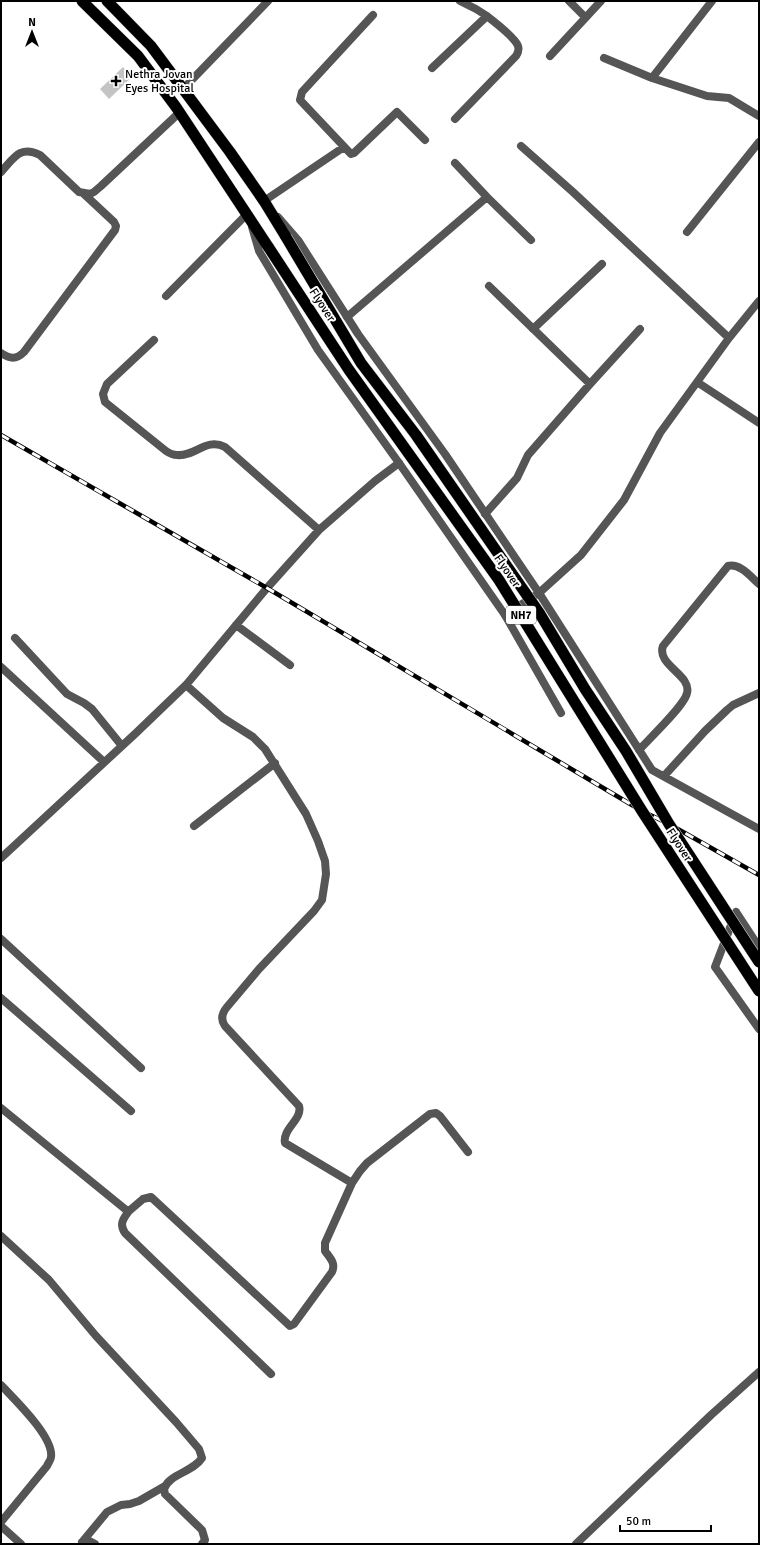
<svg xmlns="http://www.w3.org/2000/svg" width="760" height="1545" viewBox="0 0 760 1545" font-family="Signika,sans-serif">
	<rect width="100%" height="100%" fill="#fff"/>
	<path fill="#c4c4c4" d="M123,67l9,10 -23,22 -9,-10z"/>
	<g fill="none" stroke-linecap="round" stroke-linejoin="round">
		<g stroke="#dbdbdb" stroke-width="12">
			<path id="trunk" d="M82,1l56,55 38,51 93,141
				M107,1l44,45 79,106 34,49 22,36"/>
		</g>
		<path stroke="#555" stroke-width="8" d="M569,1l16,16
			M373,15l-71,77 -2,8 51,54 3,-1 43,-41 28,28
			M550,56l51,-55
			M604,58l48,20 60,-77
			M432,68l55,-52 -11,-7 -16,-8
			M652,78l55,18 22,2 30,18
			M183,89l85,-88
			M455,119l61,-63c2,-3 3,-7 2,-10 -3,-9 -24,-24 -31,-30
			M521,146l52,46 156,146
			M455,163l32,34 44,43
			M1,172c13,-14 19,-27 39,-17l39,37 11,2 4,-2 7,-6 79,-74
			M264,201l80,-54
			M687,232l72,-90
			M489,286l101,98
			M166,296l81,-82
			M759,301l-30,37 -69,95 -36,67 -43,55 -42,38 113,177 107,59
			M347,317l140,-120
			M533,329l69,-65
			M154,340l-47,44 -4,10 2,8 61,49c3,2 7,4 11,4 18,2 29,-18 48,-8l94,83
			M1,353c9,6 15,7 23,-1l91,-122 1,-4 -2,-4 -30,-28
			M697,382l62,41
			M485,514l32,-36 11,-23 62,-71 50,-55
			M505,615l56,98
			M236,625l54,40
			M15,638l52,56 17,9 8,6 30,37
			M1,667l103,95
			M186,685l37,33 30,19 12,12 41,65 12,27 7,20 1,13 -4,26 -8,11 -55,58 -32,38c-5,6 -7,12 -2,19l74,80c4,13 -17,23 -14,37l67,40
			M639,750c10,-11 46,-45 48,-57 5,-18 -31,-28 -24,-47l65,-80c12,-3 23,11 31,18
			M664,776l41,-45 22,-21 6,-5 26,-12
			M194,826l81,-63
			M1,858l135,-125 50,-48 81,-97 52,-58 56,-49 24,-18
			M1,939l140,129
			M1,998l130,113
			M1,1108l124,101 4,2 14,-12 8,-2 139,129 4,-2 38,-52c4,-9 -2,-14 -7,-21v-8l27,-60 8,-12 7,-8 63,-49 6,-1 4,3 28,36
			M129,1211c-6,8 -10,13 -4,22l146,141
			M1,1236l48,44 47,56 80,86 23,27 3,9c-9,14 -33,16 -38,31l1,5 37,36 3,10 -3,4
			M1,1385c13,14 53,52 50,72 0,3 -3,6 -4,9l-46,56
			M1,1526l20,18
			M83,1541l24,-29 14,-7 9,-1 9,-3 26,-15
			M82,1542c5,-3 8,-1 13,2
			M576,1544l135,-129 48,-43"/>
		<path stroke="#555" stroke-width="8" d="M252,227l7,24 59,99 81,113 106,152 34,-22 -94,-139 -87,-120 -60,-94 -20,-23
			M736,912l-21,55 44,62
			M736,912l23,35"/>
		<use href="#trunk" stroke="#000" stroke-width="11"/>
		<g stroke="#000" stroke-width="4.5">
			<path id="rail" d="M1,435l266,153 375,223 27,13 90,51"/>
		</g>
		<use href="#rail" stroke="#fff" stroke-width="3" stroke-dasharray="9" stroke-linecap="butt"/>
		<g stroke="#dbdbdb" stroke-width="12" stroke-linecap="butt">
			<path id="trunk-bridge" d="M286,237l75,126 55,72 124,179 45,75 41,62 43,73 90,138
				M269,248l80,122 150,210 143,231 117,180"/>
		</g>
		<use href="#trunk-bridge" stroke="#000" stroke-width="11"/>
	</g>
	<path fill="#000" stroke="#fff" stroke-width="1.5" d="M114 75h4v4h4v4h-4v4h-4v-4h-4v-4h4z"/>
	<g text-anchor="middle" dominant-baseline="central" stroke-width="4" stroke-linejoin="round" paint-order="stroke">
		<rect fill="#fff" stroke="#4c4c4c" stroke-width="1" x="506" y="606" width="30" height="18" rx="3"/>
		<g font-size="11" font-weight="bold" fill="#000">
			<text x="521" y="615">NH7</text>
		</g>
		<g font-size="12" fill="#000" stroke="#fff" text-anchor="start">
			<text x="125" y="74">Nethra Jovan<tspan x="125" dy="14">Eyes Hospital</tspan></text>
		</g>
		<g font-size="12" fill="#000" stroke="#fff">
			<text transform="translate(322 305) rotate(57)">Flyover</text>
			<text transform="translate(507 571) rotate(56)">Flyover</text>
			<text transform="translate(679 845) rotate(57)">Flyover</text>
		</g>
	</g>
	<rect width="760" height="1545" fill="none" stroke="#000000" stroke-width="4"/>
	<g transform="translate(32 32)" stroke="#ffffff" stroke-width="3" paint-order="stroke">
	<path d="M0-3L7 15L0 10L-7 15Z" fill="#000000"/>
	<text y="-6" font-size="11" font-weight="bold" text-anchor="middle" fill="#000000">N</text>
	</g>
	<path d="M620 1525v6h91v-6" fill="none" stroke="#000000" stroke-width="2"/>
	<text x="626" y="1525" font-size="12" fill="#000000" stroke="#ffffff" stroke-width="3" paint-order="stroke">50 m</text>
</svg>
